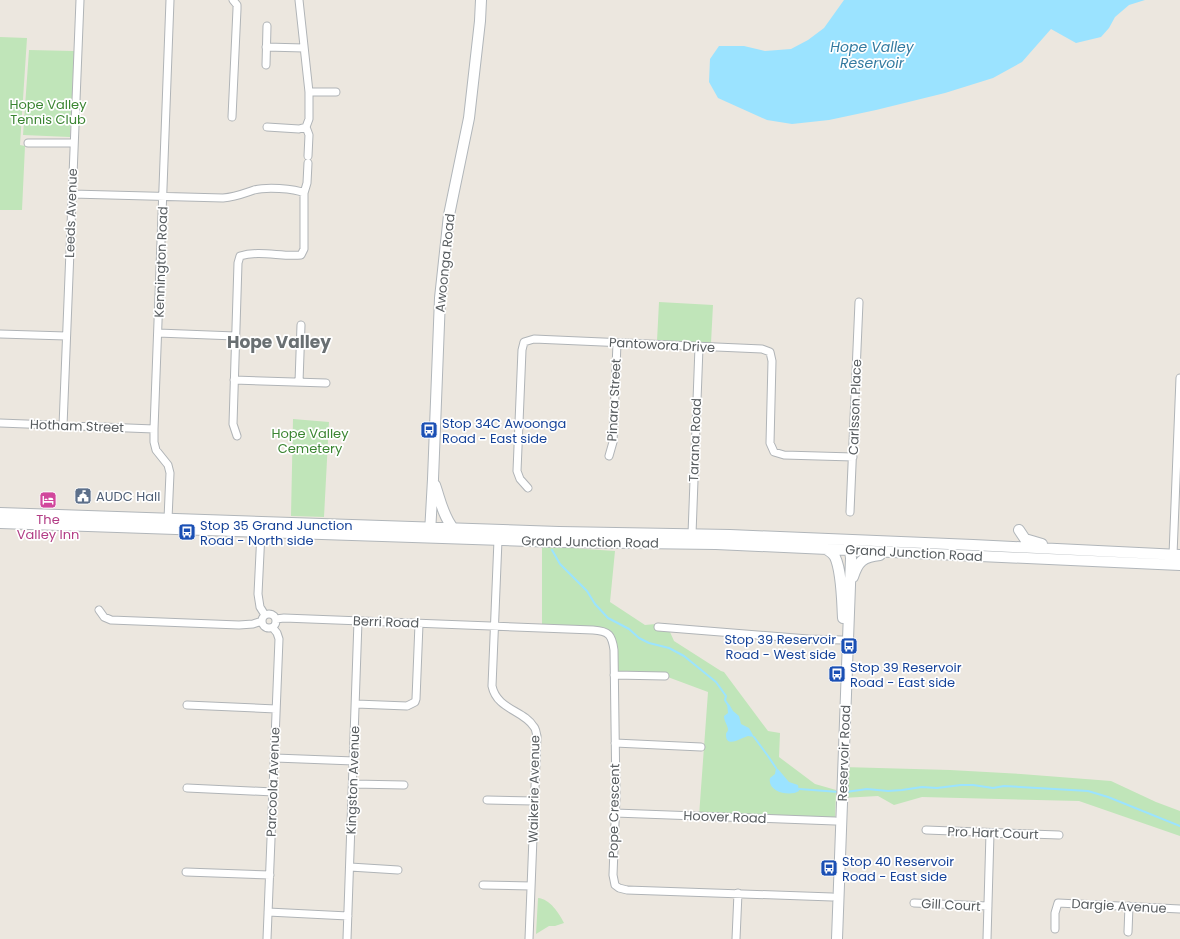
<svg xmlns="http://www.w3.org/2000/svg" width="1180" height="939" viewBox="0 0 1180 939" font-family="Poppins,sans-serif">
	<rect width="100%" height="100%" fill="#ece7df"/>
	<path fill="#c0e5b9" d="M0,37l27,1 -7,107 5,1 -3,64h-22z
		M29,50l45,1 -4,86 -47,-2z
		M659,302l54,3 -2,38 -54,-2z
		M293,419l36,3 -5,95 -33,-1z
		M542,546l73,5 -5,51 35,23 21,-2 8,18 47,30 3,1 44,59 12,2 -1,24 36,27 21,6 -1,31 -136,-5 9,-124 -43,-16 -51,-1 -6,-42 -66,-5z
		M843,767l107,3 71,4 90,7 45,21 24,9v25l-101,-35 -157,-4 -28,8 -16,-9 -36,2z
		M538,898c12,1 21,15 26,25l-9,3h-6l-13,8z"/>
	<path fill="#9be3ff" d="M844,0h301l-16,5 -14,12 -6,11 -8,9 -25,6 -25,-14 -29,33 -29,16 -48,15 -69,17 -47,10 -37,4 -25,-4 -49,-22 -9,-16 1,-23 9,-13h25l21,5 26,-2 17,-9 16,-12z
		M727,703l2,1 4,7 6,5 2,8 8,4 5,9c-2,0 -4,-1 -6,-1 -5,1 -22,13 -22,-1 0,-4 2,-2 2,-6 -1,-5 -4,-8 -4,-13l4,-3z
		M776,768l2,1 11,13 9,3 1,6c-9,6 -32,1 -29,-13l5,-4z"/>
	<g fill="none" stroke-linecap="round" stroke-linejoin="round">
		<path stroke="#9be3ff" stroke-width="2" d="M552,550l8,14 27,27 8,13 13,14 21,11 10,9 10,5 20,5 15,8 32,26 10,14 -1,4 3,5
			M754,737l14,19 8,12
			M799,789l40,3
			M846,792l21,-3 21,2 14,-1 20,-3 15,1 24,-3h12l20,3 11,-2 84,5 20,6 72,29"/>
		<g stroke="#b0b4b7" stroke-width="9">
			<path id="street" d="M299,0l10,92v27l-3,8 3,8 -1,21
				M266,47l38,1
				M266,65l1,-39
				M309,92h27
				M232,117l5,-108v-4l-4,-5
				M267,127l32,2 7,-2
				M28,143h46
				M72,194l151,4c13,-1 19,-4 31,-8 11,-3 40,-2 50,3
				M158,333l77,3
				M0,334l66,2
				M234,380l92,3
				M299,382l2,-57
				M0,423l154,6
				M63,426l17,-426
				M237,436l-4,-12 5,-161 2,-7c20,-6 41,1 61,-1l3,-6v-56l3,-10 1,-20
				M609,456l4,-14 4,-99
				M528,488l-8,-9 -3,-8 5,-121 2,-8 10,-3 228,10 8,3 2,9 -2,82 4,9 10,3 69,2
				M850,512l9,-210
				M168,519l2,-46 -2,-8 -12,-15 -2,-8v-13l16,-429
				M261,532l-3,62 2,13 5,8
				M692,534l7,-187
				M498,540l-6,146c5,24 32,24 42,41 2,2 2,6 3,9l-8,203
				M1173,555l7,-177
				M99,610l5,7 7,3 128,5 14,-1 9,-3
				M262 621a7 7 0 1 1 14 0a7 7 0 1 1-14 0Z
				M276,619l8,-1 309,12c16,1 19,5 21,20l2,147 -3,78 2,10 4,3 8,2 205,7
				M658,627l150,12 34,1
				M614,675l51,1
				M356,704l51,2 8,-4 1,-3 3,-75
				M187,705l89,4
				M615,743l86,4
				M275,758l79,3
				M353,784l51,1
				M187,788l86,4
				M487,800l47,1
				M615,813l220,8
				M926,830l133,5
				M350,867l48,3
				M186,872l84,3
				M483,885l48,1
				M914,903l74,3
				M268,912l80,4
				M1055,929v-16l3,-10 122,6
				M1128,932l1,-26
				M267,939l12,-300 -2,-6 -4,-5
				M347,939l11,-318
				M736,939l2,-46
				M987,939l3,-106"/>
		</g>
		<g stroke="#b1b6ba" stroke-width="12">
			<path id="secondary" d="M435,485c5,14 8,31 18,43
				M0,513l559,19 171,3 243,10 207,10
				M0,523l558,19 158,2 464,21
				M1019,530l6,9 17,5
				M430,533l3,-54 7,-181 9,-83 20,-97 11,-97 1,-21
				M826,549c3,2 7,4 9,8 7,15 7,44 8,61
				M853,577c5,-16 10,-20 27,-22
				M837,939l14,-381 -2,-14"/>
		</g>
		<use href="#street" stroke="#fff" stroke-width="7"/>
		<use href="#secondary" stroke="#fff" stroke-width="10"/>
	</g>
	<defs>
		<g id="bus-square" transform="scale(0.9)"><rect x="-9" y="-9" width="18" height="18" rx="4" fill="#1a4fb4" stroke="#fff"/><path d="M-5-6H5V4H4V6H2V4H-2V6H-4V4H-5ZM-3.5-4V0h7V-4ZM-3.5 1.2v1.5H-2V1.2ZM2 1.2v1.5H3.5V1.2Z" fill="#fff"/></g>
		<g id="civic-square" transform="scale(0.9)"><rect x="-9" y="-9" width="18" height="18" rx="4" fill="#5c6f8a" stroke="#fff"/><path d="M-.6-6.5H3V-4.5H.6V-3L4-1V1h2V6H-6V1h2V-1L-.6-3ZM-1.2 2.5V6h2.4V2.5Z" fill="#fff"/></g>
		<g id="hotel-square" transform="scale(0.9)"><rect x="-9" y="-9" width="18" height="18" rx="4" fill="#d1479c" stroke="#fff"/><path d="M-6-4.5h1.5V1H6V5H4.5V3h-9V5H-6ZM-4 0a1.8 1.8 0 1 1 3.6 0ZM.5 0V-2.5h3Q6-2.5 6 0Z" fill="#fff"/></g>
	</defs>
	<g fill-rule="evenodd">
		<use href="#bus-square" x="429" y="430"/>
		<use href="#civic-square" x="83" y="496"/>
		<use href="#hotel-square" x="48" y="500"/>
		<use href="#bus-square" x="187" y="532"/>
		<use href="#bus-square" x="849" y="646"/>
		<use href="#bus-square" x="837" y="674"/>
		<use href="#bus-square" x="829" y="868"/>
	</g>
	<g text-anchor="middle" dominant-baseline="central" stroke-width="3.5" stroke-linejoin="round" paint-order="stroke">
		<g font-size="13" fill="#3b8532" stroke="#fff">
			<text x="48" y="104">Hope Valley<tspan x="48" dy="15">Tennis Club</tspan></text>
			<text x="310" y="433">Hope Valley<tspan x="310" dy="15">Cemetery</tspan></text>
		</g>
		<g font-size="13" fill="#585d60" stroke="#fff">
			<text transform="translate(71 213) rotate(-88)">Leeds Avenue</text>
			<text transform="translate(161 262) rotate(-88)">Kennington Road</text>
			<text transform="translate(445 263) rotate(-84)">Awoonga Road</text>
			<text transform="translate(662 345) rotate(3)">Pantowora Drive</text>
			<text transform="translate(614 400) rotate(-87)">Pinara Street</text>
			<text transform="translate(855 407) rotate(-88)">Carlsson Place</text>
			<text transform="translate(77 426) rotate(2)">Hotham Street</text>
			<text transform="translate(695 440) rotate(-88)">Tarana Road</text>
			<text transform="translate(590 542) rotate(1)">Grand Junction Road</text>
			<text transform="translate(914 553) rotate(3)">Grand Junction Road</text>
			<text transform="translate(386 622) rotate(2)">Berri Road</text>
			<text transform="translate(844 753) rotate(-88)">Reservoir Road</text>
			<text transform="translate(353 780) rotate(-88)">Kingston Avenue</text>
			<text transform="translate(273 782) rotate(-88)">Parcoola Avenue</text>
			<text transform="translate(534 789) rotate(-89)">Waikerie Avenue</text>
			<text transform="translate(614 811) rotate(-89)">Pope Crescent</text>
			<text transform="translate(725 817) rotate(2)">Hoover Road</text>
			<text transform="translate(993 833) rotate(2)">Pro Hart Court</text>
			<text transform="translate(951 905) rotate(3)">Gill Court</text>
			<text transform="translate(1119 906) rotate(3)">Dargie Avenue</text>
		</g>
		<g font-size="13" fill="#164399" stroke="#fff" text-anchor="start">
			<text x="442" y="423">Stop 34C Awoonga<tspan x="442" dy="15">Road - East side</tspan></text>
			<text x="200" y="525">Stop 35 Grand Junction<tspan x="200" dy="15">Road - North side</tspan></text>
			<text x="836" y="639" text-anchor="end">Stop 39 Reservoir<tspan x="836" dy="15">Road - West side</tspan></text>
			<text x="850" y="667">Stop 39 Reservoir<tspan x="850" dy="15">Road - East side</tspan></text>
			<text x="842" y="861">Stop 40 Reservoir<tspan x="842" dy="15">Road - East side</tspan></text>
		</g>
		<g font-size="13" fill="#4e5e75" stroke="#fff" text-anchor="start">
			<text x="96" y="496">AUDC Hall</text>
		</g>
		<g font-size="13" fill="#b23c85" stroke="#fff">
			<text x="48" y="519">The<tspan x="48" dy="15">Valley Inn</tspan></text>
		</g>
		<g font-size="14" font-style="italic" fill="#337aa0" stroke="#fff">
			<text x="872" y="47">Hope Valley<tspan x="872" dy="16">Reservoir</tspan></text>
		</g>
		<g font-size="17" font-weight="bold" fill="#696f72" stroke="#fff">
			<text x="279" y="342">Hope Valley</text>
		</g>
	</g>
</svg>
